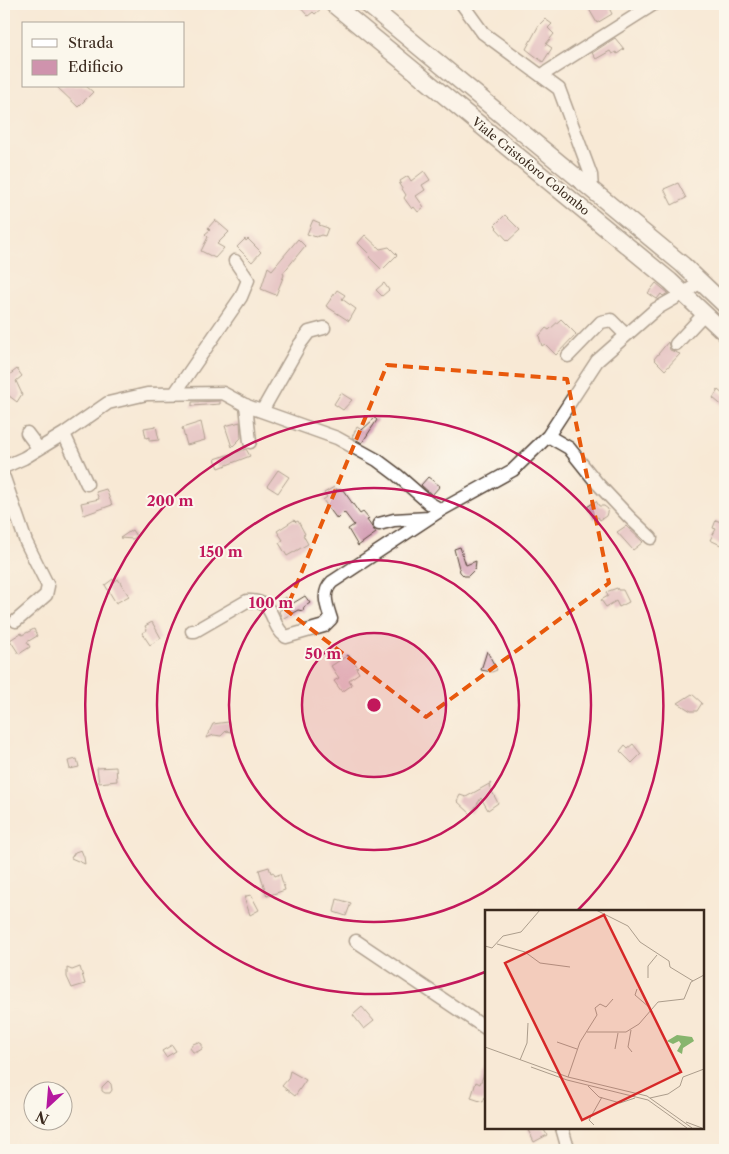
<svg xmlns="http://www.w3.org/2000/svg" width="729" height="1154" viewBox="0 0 729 1154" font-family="'Libre Caslon Text',serif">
	<rect width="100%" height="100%" fill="#fbf7ec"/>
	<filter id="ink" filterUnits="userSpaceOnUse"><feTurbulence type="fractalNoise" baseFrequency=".02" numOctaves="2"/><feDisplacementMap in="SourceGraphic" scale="10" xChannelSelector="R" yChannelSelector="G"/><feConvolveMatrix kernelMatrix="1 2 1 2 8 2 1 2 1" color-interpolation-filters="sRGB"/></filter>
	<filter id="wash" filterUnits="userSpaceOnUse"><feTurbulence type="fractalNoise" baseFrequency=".0096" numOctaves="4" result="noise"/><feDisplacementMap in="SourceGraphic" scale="20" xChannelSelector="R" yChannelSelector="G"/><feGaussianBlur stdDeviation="1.12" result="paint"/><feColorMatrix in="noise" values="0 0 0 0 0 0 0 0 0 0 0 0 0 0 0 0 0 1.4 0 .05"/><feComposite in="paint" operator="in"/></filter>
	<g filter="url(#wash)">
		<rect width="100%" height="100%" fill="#f8e9d6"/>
		<g id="blocks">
			<path fill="#cf93ad" d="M297,4h26v3l-8,7 -2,-2 -5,4z
				M586,4h25l-1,6 2,4 -15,9z
				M545,19l7,5 -4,4 6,6 -8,10 6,4 -9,14 -17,-13 13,-24z
				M615,38l9,11 -7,5 -1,-2 -4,2 -2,-3 -14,8 -4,-6z
				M56,86h30l7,6 -15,15z
				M424,171l6,9 -8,5 3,5 -9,6 8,11 -6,5 -4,-5 -2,2 -8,-11 2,-3 -7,-11 2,-1 -1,-2 8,-5 3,5z
				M678,183l8,15 -14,7 -8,-16z
				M505,215l15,15 -12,11 -12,-13 1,-1 -2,-2z
				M215,220l14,12 -12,12 7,4 -9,10 -14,-7 7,-14 -3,-3 5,-4 -2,-2z
				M313,220l7,3 -1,2 9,3 -3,8 -4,-1 -5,2 -9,-3z
				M365,235l15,14 9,-2 8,8 -15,15 -13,-13 2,-1 -13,-13z
				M245,239l1,2 2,-2 13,13 -9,10 -15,-15z
				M298,239l7,7 -22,27 1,2 -8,20 -15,-6 7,-22 4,3z
				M384,283l5,7 -7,6 -6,-6z
				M656,283l12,10 -5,3 -2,-2 -4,5 -9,-6z
				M337,290l8,5 -3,4 14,10 -7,12 -23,-15z
				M561,319l15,15 -20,21 -11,-11 -3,2 -3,-10 7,-8 3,2z
				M668,342l2,8 10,4 -15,16 -11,-11z
				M17,369l5,7 -6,5 6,13 -5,8 -13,-10v-13z
				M718,390l7,6v12l-12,-10z
				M341,393l11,7 -9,10 -9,-6z
				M220,401v3l-28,2v-4z
				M375,418l2,2 -15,23 -10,-6 5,-10 5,3z
				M201,422l4,18 -18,5 -5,-17z
				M240,422l1,16 -9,9 -7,-21z
				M156,426l3,14 -10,1v-4l-3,1 -2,-10z
				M246,449l4,7 -31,12 -4,-9z
				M278,470l11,7 -11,16 -11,-7z
				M428,477l12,9 -8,9 -11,-10z
				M334,487l2,3h7l17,24 3,-2 6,7 -2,1 9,13 -18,13 -10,-17 6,-4 -10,-13 -7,7 -14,-19 4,-3 -3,-4z
				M106,489l6,16 -28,10 -3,-12 18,-4 -3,-7z
				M596,501l3,5h5l4,3 -2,7 -6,4 -2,-3 -3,2 -8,-12z
				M294,520l2,2 2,-1 7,13 -2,1 5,9 -21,12 -8,-13 4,-3 -6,-9z
				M716,520l9,4v23l-15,-7 6,-11 -3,-1z
				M626,526l17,16 -10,8 -16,-18z
				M132,530l4,6 -3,3 -13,-1z
				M460,547l6,18 10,-4 -1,8 -7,7h-4l-4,-4 -6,-23z
				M113,579l1,3 4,-3 11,17 -13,7 -11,-18z
				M617,588l1,2h5l6,12 -10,5 -3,-6 -10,6 -5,-7 7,-4 -2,-4z
				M305,596l5,7 -6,4 -1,4 -5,-1 -16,9 -3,-8 3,-2 -4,-8 8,-4 4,8z
				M152,622l9,16 -11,7 -8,-12 5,-3 -2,-4z
				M34,629l3,7 -10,6 3,5 -11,7 -9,-14 11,-7 1,2z
				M487,651l10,19 -5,2 -11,-2z
				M348,655l10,12 -2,1 3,5 -10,7 3,5 -10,7 -8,-11 5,-3 -8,-12z
				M692,694l10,9 -5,8h-6l-13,-8z
				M228,722l3,10 -5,-1 -5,5 -7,-1 -8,3 7,-14z
				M633,744l8,10 -9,9 -12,-12 5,-6 3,3z
				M77,759l2,8 -9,2 -2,-8z
				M116,767l1,14 -18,2 -2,-15z
				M491,783l-2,3 9,17 -10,7 -7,-12 -10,16 -14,-13 3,-6 6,2z
				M81,850l3,7 1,7 -14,-6 4,-6z
				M269,867l2,6 2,-1 2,4 5,-2 5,16 -18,6 -8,-26z
				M251,895l8,15 -9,5 -5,-15 1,-4z
				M337,899l14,4 -5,13 -12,-4z
				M80,967l5,17 -13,4 -5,-11v-9l5,2z
				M362,1007l12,14 -10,8 -11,-14z
				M198,1042l4,2v5l-5,3h-4l-3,-4 3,-4z
				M172,1045l4,6 -10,6 -4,-6z
				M486,1069v28h-1l-2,5 -12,-4 5,-16 4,2z
				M290,1071l16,9 -11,16 -13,-10 6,-7z
				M108,1081l3,3 1,6 -2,3h-5l-3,-2v-4z
				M527,1128h16l4,7 -13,7z"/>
		</g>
	</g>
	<g filter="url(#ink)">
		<use href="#blocks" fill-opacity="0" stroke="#57473a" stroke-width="1"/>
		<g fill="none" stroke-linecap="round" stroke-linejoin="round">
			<g stroke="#57473a" stroke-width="15">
				<path id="minor" d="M462,4l21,29 76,56 32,86 1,15
					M542,75l112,-71
					M676,344l29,-31
					M568,356l33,-34 10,-2 15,15
					M175,393l66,-96 7,-17 -13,-19
					M246,405l4,37
					M262,411l38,-67 9,-12 15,-4
					M27,433l12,16
					M64,434l23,50
					M548,436l21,12 28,35 32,34 22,21
					M4,467l20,-9 41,-25 43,-30 39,-9 76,-1 24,13 90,32 40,22 20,15 32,28 12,7
					M4,478l22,64 22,44 -2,9 -30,26
					M379,524l15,-4 35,-2
					M192,631h3l52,-30c30,-2 21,23 39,36l38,-11 7,-7c-4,-13 -10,-26 1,-37l109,-72 72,-40 35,-34 49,-75 59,-52 28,-16 18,-12
					M356,941l131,88
					M562,1128l4,14 4,8"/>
			</g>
			<g stroke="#57473a" stroke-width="19">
				<path id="major" d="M333,4l337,277 55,52
					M367,4l316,261 42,40"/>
			</g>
			<use href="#minor" stroke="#fff" stroke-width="12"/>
			<use href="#major" stroke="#fff" stroke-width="16"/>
		</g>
	</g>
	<path d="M0 0H729V1154H0ZM387,365l180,14 42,204 -183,134 -140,-107z" fill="#f8e9d6" fill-opacity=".55" fill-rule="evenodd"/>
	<path fill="none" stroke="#e8590c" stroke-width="4" stroke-dasharray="10 6" stroke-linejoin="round" d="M387,365l180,14 42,204 -183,134 -140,-107z"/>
	<circle cx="374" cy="705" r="72" fill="#c2185b" fill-opacity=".12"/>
	<g fill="none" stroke="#c2185b" stroke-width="2.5">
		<circle cx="374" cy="705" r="72"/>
		<circle cx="374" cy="705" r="145"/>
		<circle cx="374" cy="705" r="217"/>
		<path d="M485 972A289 289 0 1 1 577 911"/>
	</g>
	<g text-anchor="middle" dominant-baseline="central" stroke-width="4" stroke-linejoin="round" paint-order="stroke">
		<g font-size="12" fill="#3b2a1e" stroke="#fbf7ec">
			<text transform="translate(531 166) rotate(39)">Viale Cristoforo Colombo</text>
		</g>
	</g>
	<g transform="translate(485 910)">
		<rect width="219" height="219" fill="#f8e9d6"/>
		<path d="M192,125l15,2 2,4 -11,7 -1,6 -5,-3 4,-7 -2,-3 -6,3 -6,-3z" fill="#87b56d"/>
		<path fill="none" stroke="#ac9d8c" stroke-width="1" d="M111,0l32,16 12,16 29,19 1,6 23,14M12,34l28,8 15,11 30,4M0,36l7,2 11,-12 18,-4 19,-22M163,68v-12l9,-11M152,79l-2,6 15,13M146,120l-3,17 4,5M102,122h39l13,-8 19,-22 26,-3 7,-17 13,-7M72,132l20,7M0,137l83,30 79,19 45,32M130,139l3,-16M35,150l7,-17 1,-20M46,157l36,13 81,20 39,28M83,167l12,-35 17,-27 -2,-7 5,-4 6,3 7,-8M103,176l11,11 21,6 15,-5M165,188l18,-4 12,-8 3,-9 21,-8M201,212l16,6M109,215l-5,-5 13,-23"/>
		<path fill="#d62828" fill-opacity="0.15" stroke="#d62828" stroke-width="2.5" d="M119,5l77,157 -99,48 -77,-157z"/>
		<rect width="219" height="219" fill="none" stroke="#3b2a1e" stroke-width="2.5"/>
	</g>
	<circle cx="374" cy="705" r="8" fill="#c2185b" stroke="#fbf7ec" stroke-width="2.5"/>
	<g font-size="15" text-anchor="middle" font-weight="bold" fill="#c2185b" stroke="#fbf7ec" stroke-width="4" stroke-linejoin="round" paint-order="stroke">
		<text x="170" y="506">200 m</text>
		<text x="221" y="557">150 m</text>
		<text x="271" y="608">100 m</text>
		<text x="323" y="659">50 m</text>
	</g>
	<rect width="729" height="1154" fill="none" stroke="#fbf7ec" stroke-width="20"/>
	<rect x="22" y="22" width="162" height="65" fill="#fbf7ec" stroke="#aea59a"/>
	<rect x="32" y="39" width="25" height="8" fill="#ffffff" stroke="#aea59a"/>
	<text x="68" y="48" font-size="15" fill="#3b2a1e">Strada</text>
	<rect x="32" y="60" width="25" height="15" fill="#cf93ad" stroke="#aea59a"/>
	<text x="68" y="72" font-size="15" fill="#3b2a1e">Edificio</text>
	<g transform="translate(48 1106) rotate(206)"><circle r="24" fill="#fbf7ec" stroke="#aea59a"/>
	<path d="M0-4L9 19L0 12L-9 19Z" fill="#b5179e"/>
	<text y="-8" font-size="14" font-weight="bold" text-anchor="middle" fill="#3b2a1e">N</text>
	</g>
</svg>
